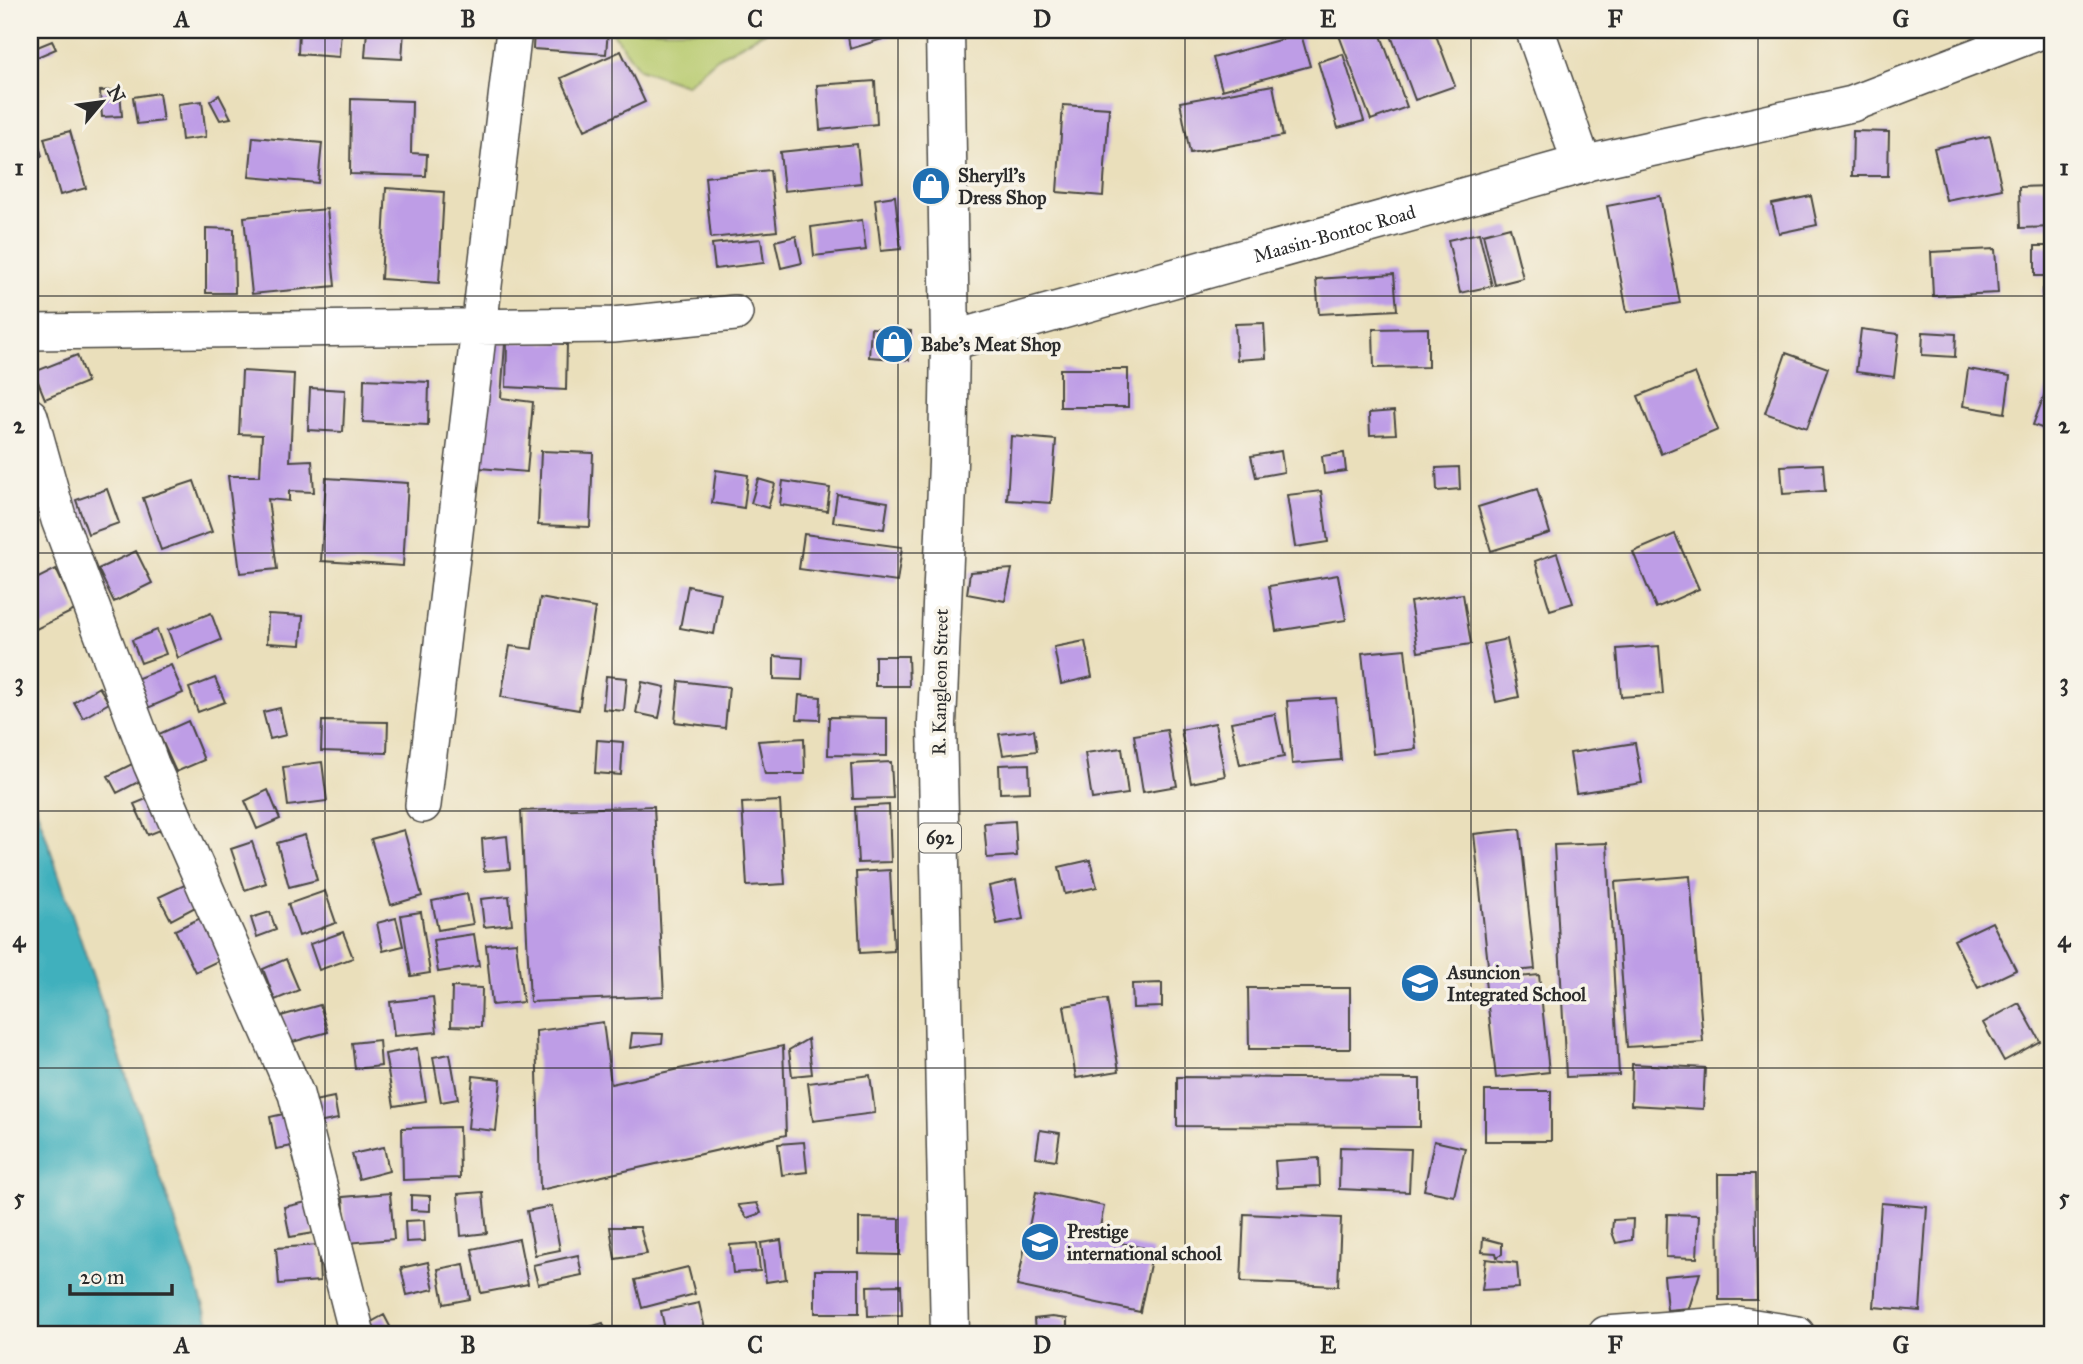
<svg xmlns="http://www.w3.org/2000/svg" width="2083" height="1364" viewBox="0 0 2083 1364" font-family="'IM FELL Great Primer',serif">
	<rect width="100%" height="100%" fill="#f7f3e8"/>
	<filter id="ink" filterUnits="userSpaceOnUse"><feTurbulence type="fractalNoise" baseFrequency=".0143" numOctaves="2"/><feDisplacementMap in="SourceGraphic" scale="14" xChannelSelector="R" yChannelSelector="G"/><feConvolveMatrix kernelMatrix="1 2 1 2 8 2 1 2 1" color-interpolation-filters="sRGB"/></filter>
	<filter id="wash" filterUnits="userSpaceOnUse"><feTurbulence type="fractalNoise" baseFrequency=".00686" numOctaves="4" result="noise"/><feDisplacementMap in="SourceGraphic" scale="28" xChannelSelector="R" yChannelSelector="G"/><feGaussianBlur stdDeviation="1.57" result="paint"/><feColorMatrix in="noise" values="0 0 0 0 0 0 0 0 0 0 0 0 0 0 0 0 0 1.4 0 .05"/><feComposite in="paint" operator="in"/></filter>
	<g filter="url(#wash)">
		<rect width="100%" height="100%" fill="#eadfbb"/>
		<path fill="#b8ca6e" stroke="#727a4c" stroke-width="2" d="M611,30h157l-51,28 -31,27 -47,-16z"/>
		<path fill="#41b0bd" stroke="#366e74" stroke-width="2" d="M30,789l183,545h-183z"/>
		<g id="blocks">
			<path fill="#be9de6" d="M299,30h42l-2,27 -41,-3z
				M367,30h37l-2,29 -37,-2z
				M534,30h74l-2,24 -73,-5z
				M847,30h65l-62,19z
				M1337,30h42l28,77 -36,13z
				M1389,30h45l21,56 -40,14z
				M1301,34l9,32 -88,24 -9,-32z
				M52,41l4,8 -26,11v-10z
				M621,51l24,51 -60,28 -24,-52z
				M1343,54l21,67 -26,7 -20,-66z
				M875,81l2,43 -57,6 -3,-45z
				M1273,85l10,51 -93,17 -10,-51z
				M120,90l2,26 -20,1 -2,-26z
				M159,93l4,28 -26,3 -4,-27z
				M219,95l12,23 -11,2 -10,-19z
				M351,99l61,2 -1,52 16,1 -1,22 -76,-2z
				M202,101l4,36 -24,3 -4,-36z
				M1063,105l46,3 -6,88 -46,-4z
				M70,131l16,57 -26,7 -16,-57z
				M1853,131l36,1 -1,44h-36z
				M1990,136l12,53 -56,11 -12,-52z
				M253,137l69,6 -4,40 -69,-6z
				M37,139l5,17 -12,4v-19z
				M857,144l4,39 -77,8 -4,-39z
				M770,170l7,61 -66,7 -6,-61z
				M2053,186v41l-33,1 -1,-41z
				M386,188l58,4 -5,91 -58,-4z
				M895,196l6,53 -20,2 -6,-52z
				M1660,196l20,107 -53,9 -20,-106z
				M1811,196l6,29 -38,8 -7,-29z
				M327,209l8,77 -83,8 -8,-77z
				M862,220l4,30 -52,6 -3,-29z
				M1510,227l13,51 -28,7 -12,-51z
				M206,228l28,1 1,64h-29z
				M1479,233l13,53 -32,7 -12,-53z
				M796,236l6,27 -21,5 -6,-27z
				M761,239l3,24 -49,6 -3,-25z
				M2035,246h18v30h-18z
				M1995,249l3,44 -65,3 -2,-44z
				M1394,274l3,36 -78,4 -3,-35z
				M2053,287v23l-9,1 -2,-22z
				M1264,323l2,35 -29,2 -2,-36z
				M871,328l40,3 -2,29 -40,-3z
				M1428,328v39l-54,1 -1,-39z
				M1861,329l38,5 -5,43 -38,-5z
				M1923,332l33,2 -1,23 -33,-2z
				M478,341l27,3 -4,54 32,4 -6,70 -59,-5z
				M507,342l60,2 -1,46 -60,-3z
				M1786,353l42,15 -21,60 -42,-15z
				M77,355l10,27 -42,17 -11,-27z
				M1060,369h68v38h-68z
				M1968,369l42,7 -5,37 -42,-7z
				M242,371l52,3 -4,87 22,-1 2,32 -25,-1v10l-21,-2 9,70 -37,4 -12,-97h32l2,-41 -23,-1z
				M1695,373l23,57 -57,24 -23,-58z
				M364,379l65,3 -1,43 -65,-3z
				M2049,383l4,1v48l-20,-7z
				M310,388l35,2 -2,42 -35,-2z
				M1394,411l2,23 -26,1 -1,-22z
				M1011,436l45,4 -5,63 -44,-3z
				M541,451l52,2 -3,74 -52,-2z
				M1281,451l3,21 -28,5 -5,-21z
				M1344,453l2,18 -22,3 -2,-18z
				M1823,464l2,27 -42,3 -2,-28z
				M1459,467l1,22 -23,2 -1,-23z
				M716,470l32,5 -4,33 -32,-5z
				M326,478l82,5 -5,83 -82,-5z
				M758,479l17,5 -7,24 -17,-5z
				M194,481l18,51 -51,18 -18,-52z
				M783,481l47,7 -3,23 -47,-6z
				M107,489l12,34 -31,11 -12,-34z
				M1537,489l13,44 -59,18 -13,-44z
				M1321,491l7,51 -33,5 -8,-52z
				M837,494l51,8 -4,27 -51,-7z
				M804,534l98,13 -5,35 -98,-13z
				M1675,534l24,55 -43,19 -23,-56z
				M136,551l16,32 -38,19 -16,-33z
				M1557,553l16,50 -23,7 -15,-49z
				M56,569l19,41 -45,22v-50z
				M1012,569l-7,32 -38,-7 3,-22z
				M1338,575l8,45 -70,11 -7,-45z
				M688,586l33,7 -7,41 -34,-6z
				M1463,594l8,50 -53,8 -8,-50z
				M540,598l55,10 -16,102 -78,-13 9,-51 22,3z
				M211,613l10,27 -43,18 -10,-28z
				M268,614l35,2 -2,29 -34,-2z
				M157,630l9,24 -25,9 -9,-23z
				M1507,639l12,58 -23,5 -12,-58z
				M1085,641l7,36 -31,7 -7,-37z
				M1659,646l4,48 -42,3 -4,-48z
				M1405,649l11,100 -43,5 -11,-101z
				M774,656l29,2 -1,22 -28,-1z
				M875,656h33l1,30h-34z
				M171,665l12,28 -40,17 -12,-29z
				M606,676l21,2 -3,33 -21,-2z
				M215,678l10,24 -27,10 -9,-24z
				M679,681l50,6 -4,41 -50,-6z
				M642,682l23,5 -6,31 -23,-5z
				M99,687l10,16 -26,15 -9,-16z
				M799,695l22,2 -1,23 -23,-1z
				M1336,698l5,62 -49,4 -5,-63z
				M280,708l6,27 -16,4 -7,-27z
				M1275,714l9,43 -44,8 -9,-43z
				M829,717l58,1v38l-59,-1z
				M188,721l16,39 -28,12 -17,-38z
				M322,721l66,1 -1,31 -66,-2z
				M1215,723l10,53 -34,7 -10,-53z
				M1034,730l3,21 -34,4 -4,-21z
				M1167,730l10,56 -34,6 -9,-57z
				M804,738l1,36h-40l-7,-33z
				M597,740l26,2 -2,33 -26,-2z
				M1635,743l7,40 -66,10 -6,-40z
				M1122,748l6,46 -36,5 -7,-46z
				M136,762l8,17 -27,14 -9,-17z
				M322,762l5,39 -39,5 -5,-39z
				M891,762l2,36 -40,1 -2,-35z
				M1029,764l1,28 -30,1 -1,-28z
				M268,790l12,29 -23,10 -12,-28z
				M156,795l12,32 -20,8 -14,-31z
				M780,801l5,83 -38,2 -5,-83z
				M889,805l2,57 -33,1 -3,-56z
				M654,806l10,190 -134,6 -9,-191z
				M1015,821l2,35 -30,2 -3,-35z
				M1520,829l15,140 -46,5 -15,-140z
				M404,830l18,66 -31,9 -20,-66z
				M305,835l12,45 -28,7 -12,-44z
				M507,836l3,33 -26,2 -2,-32z
				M252,842l14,41 -21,7 -14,-41z
				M1607,843l12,232 -53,2 -12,-232z
				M1090,860l7,27 -32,7 -6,-27z
				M890,870l4,81 -34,2 -4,-81z
				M1690,876l13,166 -76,5 -12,-165z
				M1016,880l7,39 -26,5 -8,-38z
				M191,882l10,22 -30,16 -12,-23z
				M325,891l11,32 -37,13 -11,-32z
				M467,894l6,30 -35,6 -6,-29z
				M509,896l3,28 -28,3 -3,-28z
				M270,912l6,18 -19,7 -6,-19z
				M421,912l9,61 -19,3 -10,-61z
				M207,915l19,42 -31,15 -20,-42z
				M396,918l7,28 -20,5 -6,-28z
				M1992,922l24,48 -38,18 -24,-48z
				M343,932l10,26 -34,12 -9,-26z
				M474,934l5,32 -41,6 -5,-32z
				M516,942l7,60 -31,3 -6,-60z
				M286,959l13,31 -24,10 -12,-31z
				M1539,975l10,97 -53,6 -11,-98z
				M1162,983v24l-29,1 -1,-24z
				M452,987l30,1 -1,39 -30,-1z
				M1248,988h102v61h-101z
				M433,997l4,35 -43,4 -4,-34z
				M1107,999l12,72 -43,7 -12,-72z
				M2019,1003l21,38 -36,20 -21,-38z
				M320,1005l8,27 -39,11 -8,-27z
				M603,1022l8,62 172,-38 3,89 -246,55 -4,-159z
				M632,1033l31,1 -1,9 -32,5z
				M808,1039l4,35 -20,2 -3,-26z
				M379,1040l2,26 -26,3 -3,-26z
				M417,1048l9,53 -32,5 -9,-52z
				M450,1054l8,45 -17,3 -8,-45z
				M1632,1064l73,4 -2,41 -72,-4z
				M870,1075l5,38 -62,8 -5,-38z
				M473,1076l28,3 -5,52 -28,-3z
				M1177,1077l243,2v48l-243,-1z
				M1485,1091h66v50h-66z
				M334,1097l4,22 -25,5 -4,-22z
				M293,1112l5,33 -22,4 -6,-32z
				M459,1127l1,51 -57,2 -1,-52z
				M1040,1130l20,3 -4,27 -20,-3z
				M1434,1141l31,7 -11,48 -30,-6z
				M804,1142l3,30 -25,3 -4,-31z
				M384,1147l5,24 -30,8 -7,-25z
				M1340,1147l71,2 -2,43 -70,-3z
				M1319,1158l1,28 -43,2 -2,-27z
				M1718,1174h37l2,126h-38z
				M483,1192l4,41 -26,3 -3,-42z
				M1036,1192l68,14 -6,32 55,12 -13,62 -123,-26z
				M390,1193l4,46 -47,4 -4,-46z
				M411,1195l19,1v15l-19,-1z
				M307,1202l7,31 -24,4 -6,-30z
				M757,1203l4,10 -14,5 -9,-13z
				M1881,1203l46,4 -7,104 -46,-4z
				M552,1206l8,44 -25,5 -8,-44z
				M1244,1214l97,4 -3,68 -97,-4z
				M1667,1214l32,1 -2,43 -31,-1z
				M859,1218l41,1v36l-41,-1z
				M1633,1219l-1,21 -16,3 -4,-11 1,-12z
				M424,1220l1,21 -19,1 -1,-21z
				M610,1227h30l7,27 -32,5z
				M1483,1238l19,5v11l-5,3 -1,-4 -14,-1z
				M519,1239l9,45 -47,9 -9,-44z
				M781,1240l5,39 -20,3 -5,-39z
				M757,1243l3,28 -27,2 -3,-28z
				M318,1245l2,36 -41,3 -3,-36z
				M578,1255l4,20 -44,9 -5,-19z
				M1486,1259l31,4 2,25 -37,2z
				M428,1262l6,27 -27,6 -6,-27z
				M464,1264l6,35 -26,5 -6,-35z
				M688,1267l7,27 -53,14 -7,-28z
				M815,1270h44v43h-44z
				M1700,1273l-11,35 -22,2 -3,-34z
				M901,1285l1,30 -34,1 -1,-30z
				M699,1303l6,26 -22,5h-17l-5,-23z
				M384,1315l10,19h-23l-5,-9z
				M1052,1317l15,2v15h-32l-1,-15z
				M603,1323l4,11h-29l-1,-3z
				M1140,1328l1,6h-24v-5z"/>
		</g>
	</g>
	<g filter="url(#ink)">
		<use href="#blocks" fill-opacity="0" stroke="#484641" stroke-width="2"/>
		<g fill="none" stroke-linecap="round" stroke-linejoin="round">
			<g stroke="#484641" stroke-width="38">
				<path id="street" d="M1582,164l270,-60 192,-74
					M30,332l583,-7 122,-12
					M30,416l29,104 92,244 145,330 61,240
					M423,805l91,-775
					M1606,1334l130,-10 61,10"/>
			</g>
			<g stroke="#484641" stroke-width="41">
				<g id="secondary">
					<path id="s1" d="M950,341l632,-177 -47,-134"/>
				</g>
			</g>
			<g stroke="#484641" stroke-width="41">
				<path id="primary" d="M945,30l5,311 -2,122 -11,260 13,611"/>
			</g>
			<use href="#street" stroke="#fff" stroke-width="35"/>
			<use href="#secondary" stroke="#fff" stroke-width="38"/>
			<use href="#primary" stroke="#fff" stroke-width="38"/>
		</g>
	</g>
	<path fill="none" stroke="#2b2b2b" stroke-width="2" stroke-opacity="0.55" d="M325,30v1304M612,30v1304M898,30v1304M1185,30v1304M1471,30v1304M1758,30v1304M30,296h2023M30,553h2023M30,811h2023M30,1068h2023"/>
	<defs>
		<g id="shop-disc" transform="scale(2.0125)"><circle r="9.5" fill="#1f6fb2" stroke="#f7f3e8"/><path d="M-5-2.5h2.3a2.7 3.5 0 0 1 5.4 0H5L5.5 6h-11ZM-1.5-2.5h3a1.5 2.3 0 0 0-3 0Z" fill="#fff"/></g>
		<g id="school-disc" transform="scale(2.0125)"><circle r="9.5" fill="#1f6fb2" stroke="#f7f3e8"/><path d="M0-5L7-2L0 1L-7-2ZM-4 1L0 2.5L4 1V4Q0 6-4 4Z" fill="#fff"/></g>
	</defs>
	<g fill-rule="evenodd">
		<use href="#shop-disc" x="931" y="186"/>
		<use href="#shop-disc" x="894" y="344"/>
		<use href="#school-disc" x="1420" y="983"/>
		<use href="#school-disc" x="1040" y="1242"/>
	</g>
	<g text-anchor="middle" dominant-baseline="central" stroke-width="7" stroke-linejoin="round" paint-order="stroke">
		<rect fill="#f7f3e8" stroke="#686764" stroke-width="2" x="919" y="823.5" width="42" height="29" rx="5"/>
		<g font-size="18" font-weight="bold" fill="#2b2b2b">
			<text x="940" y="838">692</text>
		</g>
		<g font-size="19" font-weight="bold" fill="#2b2b2b" stroke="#f7f3e8" text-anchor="start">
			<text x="958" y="175">Sheryll's<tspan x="958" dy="22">Dress Shop</tspan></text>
			<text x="921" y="344">Babe's Meat Shop</text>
			<text x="1447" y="972">Asuncion<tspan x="1447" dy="22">Integrated School</tspan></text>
			<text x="1067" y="1231">Prestige<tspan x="1067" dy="22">international school</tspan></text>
		</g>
		<g font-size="19" fill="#2b2b2b" stroke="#f7f3e8">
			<text stroke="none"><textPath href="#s1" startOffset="399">Maasin-Bontoc Road</textPath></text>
			<text transform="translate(940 682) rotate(-89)">R. Kangleon Street</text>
		</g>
	</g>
	<rect width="2083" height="1364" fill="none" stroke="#f7f3e8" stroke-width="77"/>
	<g transform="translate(102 102) rotate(61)" stroke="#f7f3e8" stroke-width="5" paint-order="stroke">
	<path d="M0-5L12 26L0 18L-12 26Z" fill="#2b2b2b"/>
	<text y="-10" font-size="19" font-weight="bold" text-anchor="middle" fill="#2b2b2b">N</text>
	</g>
	<path d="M70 1284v10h102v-10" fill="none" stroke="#2b2b2b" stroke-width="3.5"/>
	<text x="80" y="1284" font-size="21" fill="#2b2b2b" stroke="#f7f3e8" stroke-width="5" paint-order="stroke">20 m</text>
	<rect x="38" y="38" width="2006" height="1288" fill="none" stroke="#2b2b2b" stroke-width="2.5"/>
	<g font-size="23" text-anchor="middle" font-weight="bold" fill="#2b2b2b">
		<text x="182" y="27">A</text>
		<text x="468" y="27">B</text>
		<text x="755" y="27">C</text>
		<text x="1042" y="27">D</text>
		<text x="1328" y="27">E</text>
		<text x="1615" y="27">F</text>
		<text x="1901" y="27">G</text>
		<text x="19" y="175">1</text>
		<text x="2064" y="175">1</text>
		<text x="19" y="433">2</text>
		<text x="2064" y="433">2</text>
		<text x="19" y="690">3</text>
		<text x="2064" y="690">3</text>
		<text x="19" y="947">4</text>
		<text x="2064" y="947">4</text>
		<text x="19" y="1205">5</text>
		<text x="2064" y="1205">5</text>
		<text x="182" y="1353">A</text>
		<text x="468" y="1353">B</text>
		<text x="755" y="1353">C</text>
		<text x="1042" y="1353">D</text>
		<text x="1328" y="1353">E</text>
		<text x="1615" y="1353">F</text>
		<text x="1901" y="1353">G</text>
	</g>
</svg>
